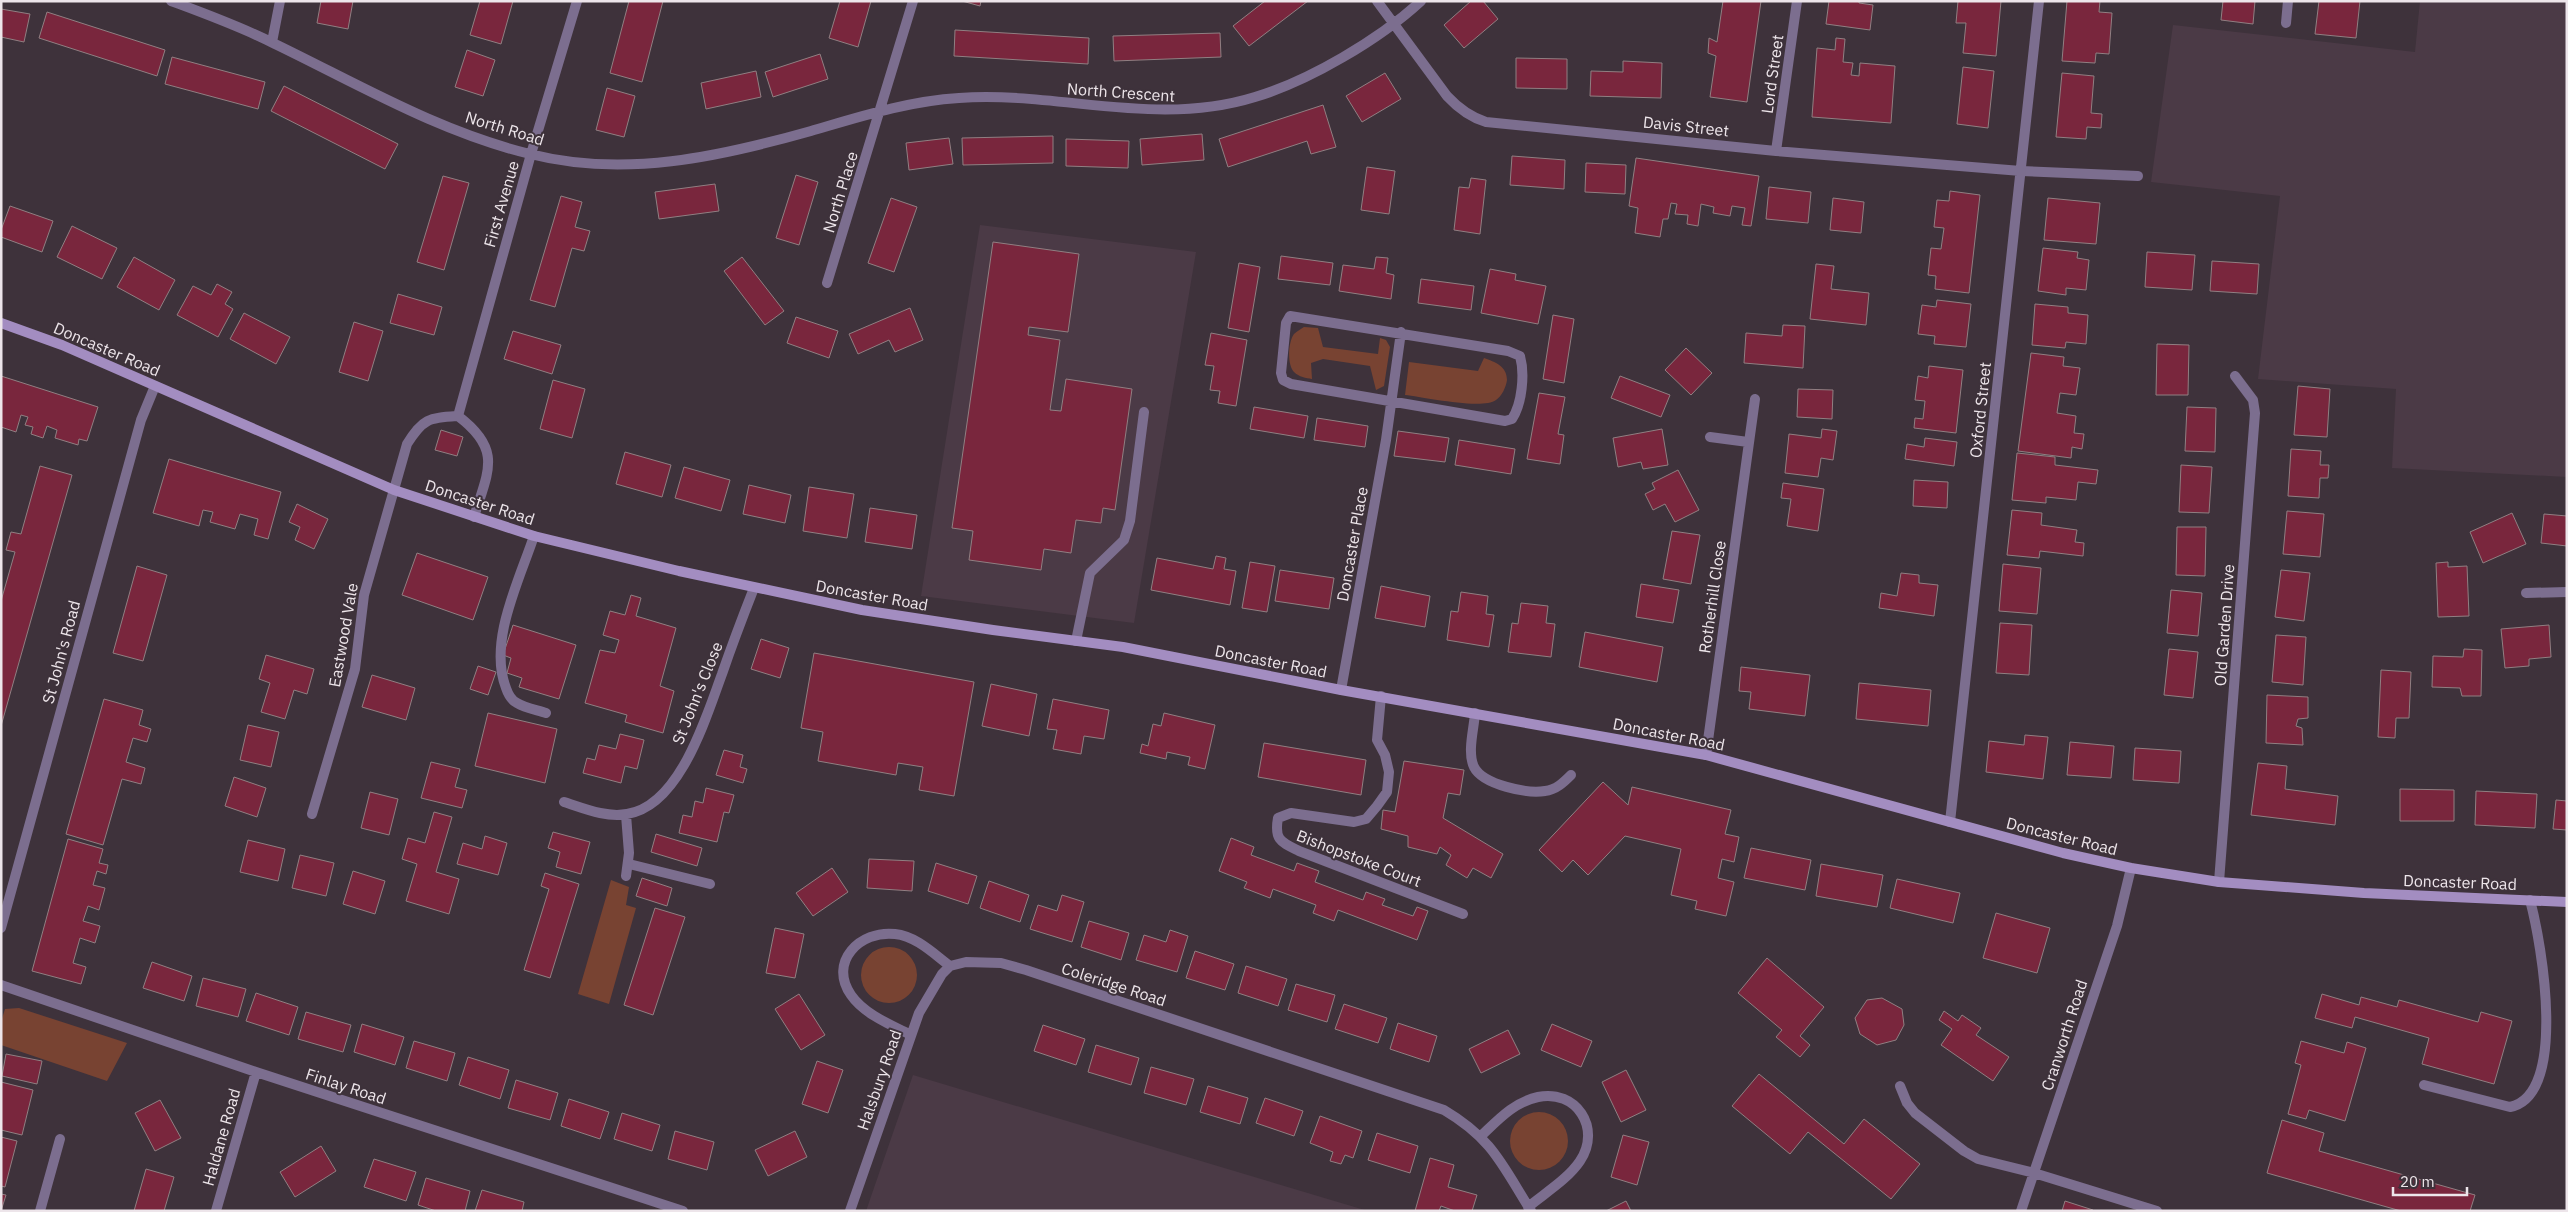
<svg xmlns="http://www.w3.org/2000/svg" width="2568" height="1212" viewBox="0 0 2568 1212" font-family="'IBM Plex Sans',sans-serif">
	<rect width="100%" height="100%" fill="#3e323b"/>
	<path fill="#4b3a46" d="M2420,1h147v476l-175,-9 4,-79 -138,-10 22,-183 -129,-14 22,-157 242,27z
		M980,225l216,27 -62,371 -213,-27z
		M913,1075l455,136h-502z"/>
	<path fill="#784332" d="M1304,327l14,1 5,19 55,7 2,-16 6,2 4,7 -6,39 -8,4 -6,-24 -47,-7 -12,4 1,16c-6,-1 -13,-2 -18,-7 -7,-7 -6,-30 0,-38 3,-3 7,-5 10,-7z
		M1484,358c11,4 23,8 23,22 -1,7 -5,16 -11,20 -14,10 -72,-3 -91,-5l4,-33 69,9z
		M611,880l18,7 -3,18 10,3 -27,96 -31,-10z
		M861 975a28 28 0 1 1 56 0a28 28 0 1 1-56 0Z
		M19,1008l108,35 -20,38 -106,-36v-23l4,-13z
		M1510 1141a29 29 0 1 1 58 0a29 29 0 1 1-58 0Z"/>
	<path fill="#79263d" stroke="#907f82" d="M321,1h32l-5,28 -31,-6z
		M480,1h33l-12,43 -31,-9z
		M629,1h34l-21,81 -32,-9z
		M840,1h31l-13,46 -29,-9z
		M962,1h19l-1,5z
		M1265,1h43l-59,45 -16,-20z
		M1471,1h12l15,18 -34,29 -20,-23z
		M1723,1h38l-14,101 -37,-5 6,-41 -8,-3 1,-15 8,4z
		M1829,1h30v2l14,2 -3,25 -44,-6z
		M1958,1h43l-5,55 -33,-3 3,-30h-10z
		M2067,1h33l-1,11 13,1 -3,41 -13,-1 -1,10 -33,-2z
		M2223,1h32l-2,23 -32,-4z
		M2319,1h41l-4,37 -41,-4z
		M1,9l29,5 -6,28 -23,-5z
		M47,12l118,38 -8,26 -118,-38z
		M955,30l134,8 -1,26 -134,-8z
		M1220,33l1,24 -107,4 -1,-25z
		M1836,38l9,1 -2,23 10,1 -2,12 8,1 1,-13 35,3 -4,57 -79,-6 5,-69 18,2z
		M467,50l28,10 -12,36 -28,-9z
		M820,54l8,25 -55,18 -8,-25z
		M172,57l93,25 -7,27 -93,-25z
		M1516,58l51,1v30l-51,-1z
		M1623,61l39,2 -1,35 -71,-2 1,-25 32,1z
		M1963,67l31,4 -6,57 -31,-4z
		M756,71l5,26 -55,12 -5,-26z
		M1385,73l16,26 -39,23 -16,-26z
		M2062,73l32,3 -3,37 11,1 -1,14 -14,-1 -1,12 -30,-2z
		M284,86l114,58 -13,25 -114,-58z
		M607,88l28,8 -11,41 -28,-7z
		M1323,105l13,42 -25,7 -4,-13 -79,26 -9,-28z
		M1202,134l2,26 -62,5 -2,-26z
		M1053,136v27l-90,2 -1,-27z
		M949,138l4,26 -44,6 -3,-27z
		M1066,139l63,2 -1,27 -62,-2z
		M1512,156l53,4 -1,29 -54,-4z
		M1636,158l123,18 -8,50 -9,-1 3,-17 -13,-2 -2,10 -17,-3 1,-6 -13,-3 -3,22 -11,-2 1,-9 -13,-1 2,-10 -6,-1 -3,16h-5l-3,18 -25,-4 3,-25 -9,-2z
		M1586,163l40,2 -1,29 -40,-2z
		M1367,167l28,4 -6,43 -28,-4z
		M796,175l22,7 -19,63 -23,-7z
		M443,176l26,7 -25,87 -27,-8z
		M1471,178l15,2 -6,54 -26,-4 5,-43 10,1z
		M715,184l4,27 -60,8 -4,-27z
		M1769,187l42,5 -3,31 -42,-4z
		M1950,191l30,4 -11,98 -34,-4 1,-13 -8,-1 3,-27 10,1 3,-21 -10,-1 3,-27 12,1z
		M561,196l21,6 -7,25 15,4 -6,20 -12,-3 -17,59 -25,-7z
		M891,198l26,9 -23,65 -26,-9z
		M1833,198l31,4 -3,31 -31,-3z
		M2048,198l52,5 -4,41 -52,-4z
		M10,206l43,15 -11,31 -41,-15v-7z
		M72,226l45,22 -15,31 -45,-22z
		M993,242l86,12 -11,78 -39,-5 -1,8 32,5 -10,70 11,1 5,-32 66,10 -17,121 -12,-2 -2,15 -25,-3 -5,33 -27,-4 -3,21 -72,-10 4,-29 -21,-3z
		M2043,248l35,4 -1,6 12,2 -3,30 -20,-2v7l-28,-4z
		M2147,252l48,3 -3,35 -47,-3z
		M1281,256l52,7 -3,22 -52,-6z
		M134,257l41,23 -16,30 -42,-23z
		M742,257l42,54 -19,14 -41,-54z
		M1376,257l12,1 -2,15 8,2 -3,24 -52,-8 4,-26 31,4z
		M2212,261l47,3 -2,30 -47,-3z
		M1239,263l21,4 -11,65 -21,-4z
		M1816,264l18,2 -3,23 38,4 -3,32 -56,-6z
		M1490,269l26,5 -1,6 31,6 -8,38 -57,-11z
		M1421,279l53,7 -3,24 -53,-7z
		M217,284l15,8 -7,12 8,5 -15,28 -41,-22 16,-29 18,9z
		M398,294l44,13 -8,28 -44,-12z
		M1937,300l34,4 -5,43 -32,-3 1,-8 -17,-2 4,-29 14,2z
		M2035,304l33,3v6l20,2 -2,29 -20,-2 -1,6 -33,-3z
		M910,308l13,32 -28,12 -6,-12 -31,14 -9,-20z
		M244,313l46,24 -14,27 -46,-25z
		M1553,315l21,4 -10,64 -21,-4z
		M796,317l42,14 -9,27 -42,-15z
		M354,322l29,9 -15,50 -29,-9z
		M1783,325l22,1 -2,42 -59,-5 2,-30 36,3z
		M513,331l48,14 -9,29 -48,-15z
		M1211,333l36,7 -11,66 -18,-3 2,-12 -10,-1 4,-24 -9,-1z
		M2157,344l32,1 -1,50h-32z
		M1686,348l26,25 -21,22 -26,-25z
		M2031,353l33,4 -1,9 17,2 -4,27 -16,-2 -3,20 19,3 -2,17 10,1 -2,15 -10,-2 -1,11 -53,-7z
		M1929,366l34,4 -7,63 -42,-5 1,-10 8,1 2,-18 -10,-1 3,-24 10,2z
		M1,376l97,31 -11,34 -8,-2 -1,6 -23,-7 2,-8 -10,-4 -4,12 -12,-4 2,-7 -8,-2 3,-8 -7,-2 -5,17 -15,-5z
		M1620,376l50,19 -9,22 -50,-19z
		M553,380l32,9 -13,49 -32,-9z
		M2298,386l32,3 -3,48 -33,-2z
		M1798,389l35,1 -1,29 -35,-2z
		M1539,393l26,4 -7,37 6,1 -4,29 -33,-5z
		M1254,407l54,9 -4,22 -54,-9z
		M2187,407l29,1 -1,44 -30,-1z
		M1317,418l51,8 -3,21 -51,-7z
		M1662,429l6,36 -25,4 -2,-7 -23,5 -5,-29z
		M1822,429l15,2 -4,29 -12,-2 -3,19 -33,-4 4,-39 32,4z
		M441,430l22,7 -6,19 -22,-6z
		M1398,431l51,7 -4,24 -51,-6z
		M1925,438l32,4 -3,24 -49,-7 2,-15 17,3z
		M1459,440l56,9 -4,25 -56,-9z
		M2291,449l30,2 -1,14h9l-1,13h-8l-1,20 -31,-2z
		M625,452l46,13 -9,32 -46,-13z
		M2017,453l38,4v8l43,5 -2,14 -18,-2 -2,18 -30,-3v6l-34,-3z
		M169,459l112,33 -13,47 -14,-4 4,-16 -18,-5 -5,15 -25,-7 3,-10 -10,-2 -4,16 -46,-13z
		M2181,465l31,2 -3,46 -30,-1z
		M40,466l32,9 -71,251v-125l14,-49 -9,-2 5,-18 10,2z
		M684,467l46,13 -9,31 -46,-13z
		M1678,470l21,40 -24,12 -10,-18 -12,6 -8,-16 10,-5 -3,-6z
		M1914,480l34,2 -1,26 -34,-2z
		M1783,483l41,6 -6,42 -31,-5 4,-27 -10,-1z
		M749,485l42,10 -6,28 -42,-9z
		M809,487l45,7 -7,44 -44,-7z
		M297,504l31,15 -14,30 -19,-9 5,-13 -11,-5z
		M870,508l47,7 -5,34 -47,-7z
		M2012,510l30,3 -1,12 36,5 -2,12 9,1 -1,13 -43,-5 -1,7 -32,-3z
		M2287,511l37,3 -4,43 -37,-3z
		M2512,513l14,31 -43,19 -13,-31z
		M2544,514l23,2v30l-26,-3z
		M2177,527h29l-1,49 -29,-1z
		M1672,531l28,4 -9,49 -28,-5z
		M417,553l71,24 -15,43 -71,-25z
		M1216,556l10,2 -2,11 12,2 -6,34 -79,-15 6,-32 56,11z
		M1250,562l25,4 -8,46 -25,-4z
		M2448,562v5l19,-1 2,50 -31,1 -2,-54z
		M2003,564l38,4 -4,46 -38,-3z
		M137,566l30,9 -24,86 -30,-8z
		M1280,570l54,8 -5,31 -54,-8z
		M2281,570l29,3 -6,48 -29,-4z
		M1901,573l18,2v8l19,2 -4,31 -55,-8 2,-15 16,3z
		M1641,584l38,6 -6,33 -37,-6z
		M1381,586l49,10 -5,31 -50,-9z
		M2171,590l31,3 -4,43 -31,-3z
		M1461,592l27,4 -2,18 8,1 -5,32 -42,-7 4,-29 7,1z
		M631,595l10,3 -5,18 40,12 -16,58 14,5 -11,42 -38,-11 2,-7 -42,-12 15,-53 15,3 4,-13 -16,-5 7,-24 15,4z
		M1521,603l27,3 -2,17 9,1 -4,33 -43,-5 4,-29 6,1z
		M2000,623l32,2 -3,50 -33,-2z
		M513,625l63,20 -17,54 -40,-12 3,-9 -15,-5 4,-15 -8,-3z
		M2549,625l2,32 -22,2v7l-24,2 -4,-39z
		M1585,632l78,15 -6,35 -78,-15z
		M2276,635l30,2 -3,48 -31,-3z
		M761,639l28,9 -9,30 -29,-9z
		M2169,649l29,3 -5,46 -29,-3z
		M2464,649l18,1 -1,46h-19l-2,-8 -28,-1 1,-31 30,1z
		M814,653l160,29 -20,114 -35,-6 4,-23 -25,-4 -2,12 -78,-14 5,-29 -22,-4z
		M266,655l48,14 -7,25 -13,-4 -9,29 -24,-7 9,-29 -11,-4z
		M478,666l18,6 -8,23 -18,-6z
		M1741,667l69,8 -5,41 -56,-7 2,-17 -12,-1z
		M2381,670l30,2 -2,46h-13l-1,20 -17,-1z
		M372,675l43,13 -9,32 -44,-13z
		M1859,683l72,7 -3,36 -72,-7z
		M991,684l46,10 -8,42 -47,-10z
		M2267,695l41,2v21l-10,1 -2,7 6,2 1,17 -37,-2z
		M104,699l39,11 -4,15 12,4 -4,13 -14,-4 -7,24 19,6 -4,16 -19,-5 -19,66 -37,-11z
		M1053,699l56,11 -5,29 -20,-3 -3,18 -28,-5 4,-19 -10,-1z
		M488,713l69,16 -12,54 -70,-17z
		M1164,713l51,12 -10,44 -17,-4 2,-8 -23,-5 -1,7 -26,-6 2,-9 6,2 5,-22 8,2z
		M248,725l31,7 -8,35 -31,-7z
		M620,734l24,6 -7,29 -12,-3 -4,17 -38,-10 4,-15 8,2 4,-15 17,4z
		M2025,735l23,2 -5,42 -57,-7 3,-31 35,4z
		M2070,742l44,4 -3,32 -44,-3z
		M1264,743l102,17 -5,35 -103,-18z
		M2135,748l46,3 -2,32 -46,-3z
		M724,750l19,5 -3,12 7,2 -4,14 -27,-8z
		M1404,761l60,9 -4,25 -12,-2 -5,25 60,36 -12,24 -18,-10 -6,10 -21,-13 5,-10 -11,-8 -3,7 -29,-7v-11l-27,-7 2,-19 12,2z
		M431,762l29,7 -5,18 12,3 -5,18 -41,-10z
		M2258,763l29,3 -2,23 53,7 -3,29 -84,-10z
		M234,777l32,11 -9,29 -32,-11z
		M1603,782l25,23 4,-18 99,23 -6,24 14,3 -5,25 -12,-3 -4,19 16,4 -8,34 -31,-7 2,-8 -26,-6 10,-46 -56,-13 -37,39 -15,-15 -11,12 -23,-22z
		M706,788l28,7 -5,18 -5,-1 -7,30 -38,-9 4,-18 9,2 3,-16 8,2z
		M2400,789l54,1v31h-54z
		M2476,791l61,3 -2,34 -60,-3z
		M370,792l28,7 -9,36 -28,-7z
		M2556,800l11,1v29l-14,-1z
		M434,812l18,5 -16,55 23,7 -10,35 -43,-13 11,-37 -15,-5 6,-21 17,5z
		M553,832l37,10 -9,32 -25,-7 4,-15 -12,-4z
		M656,834l46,14 -5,18 -46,-14z
		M485,836l22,7 -9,32 -41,-11 6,-21 19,6z
		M1231,838l23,9 -3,8 43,16 3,-8 22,8 -4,11 48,18 3,-8 19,7 -3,6 31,11 4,-9 11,4 -11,29 -79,-30 -4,11 -21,-8 3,-8 -43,-16 -3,9 -26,-10 3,-6 -28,-11z
		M68,839l35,10 -4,14 9,2 -2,9 -9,-3 -4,14 12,3 -6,22 -11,-4 -5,15 17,5 -5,17 -15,-5 -7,25 13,4 -5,17 -49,-13z
		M248,840l37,9 -7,32 -38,-9z
		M1751,848l60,12 -6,30 -61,-12z
		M300,855l34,8 -8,33 -34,-8z
		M869,859l45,2 -2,30 -45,-3z
		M936,863l41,13 -9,28 -40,-13z
		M1821,864l62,11 -6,32 -61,-11z
		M832,868l16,24 -35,24 -17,-23z
		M353,871l32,10 -10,33 -32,-10z
		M545,873l34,11 -29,94 -26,-8 25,-81 -8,-3z
		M642,878l30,10 -5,18 -31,-10z
		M1897,879l63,14 -7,30 -63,-15z
		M989,881l40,14 -9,27 -40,-14z
		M1062,895l22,7 -12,40 -42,-13 8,-24 19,6z
		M655,908l30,9 -32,98 -29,-10z
		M1996,913l54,15 -13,45 -54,-15z
		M1089,921l40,12 -8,27 -40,-13z
		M775,928l29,6 -9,44 -29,-5z
		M1170,930l18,6 -11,36 -41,-12 8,-25 22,7z
		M1195,951l39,13 -9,26 -39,-12z
		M1767,958l57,49 -24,29 10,9 -10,12 -24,-20 6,-7 -44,-37z
		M152,962l40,14 -8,25 -41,-13z
		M1246,966l41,13 -9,27 -40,-13z
		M203,978l43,11 -8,28 -42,-11z
		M1296,984l39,11 -8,27 -39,-12z
		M256,993l42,14 -9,28 -43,-14z
		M799,994l26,41 -24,15 -26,-41z
		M2322,994l37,11 2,-8 36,10 2,-7 79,22 3,-10 31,9 -18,63 -72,-20 7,-26 -74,-21 -3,11 -37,-10z
		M1882,998l20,11 2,16 -8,15 -19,5 -17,-11 -5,-16 12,-18z
		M1344,1004l43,14 -9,25 -43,-14z
		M1944,1011l14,10 4,-6 19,13 -5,7 33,22 -16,24 -52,-36 11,-16 -13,-9z
		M306,1012l45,13 -8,27 -45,-13z
		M1398,1023l39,13 -8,26 -39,-13z
		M362,1024l42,13 -9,28 -41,-13z
		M1552,1024l40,17 -11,26 -40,-17z
		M1043,1025l42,14 -9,26 -42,-14z
		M1508,1030l12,24 -39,19 -12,-24z
		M414,1041l41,12 -8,28 -41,-13z
		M2301,1041l43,12 3,-11 19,6 -21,73 -36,-11 -3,9 -18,-5 13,-49 -6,-2z
		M1096,1045l43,13 -8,27 -43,-13z
		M6,1054l36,7 -5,23 -35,-8z
		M468,1057l41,13 -9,29 -41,-14z
		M817,1061l26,9 -15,43 -26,-9z
		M1151,1067l43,12 -8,26 -42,-12z
		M1626,1070l20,40 -25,12 -19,-40z
		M1759,1074l85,70 20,-25 56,45 -29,35 -83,-67 -18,22 -58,-48z
		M516,1080l42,13 -8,27 -42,-12z
		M1,1082l32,8 -11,45 -21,-5z
		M1208,1086l40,12 -8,26 -40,-12z
		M1265,1098l38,13 -9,25 -38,-13z
		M569,1099l40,13 -9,27 -39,-13z
		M160,1100l21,38 -26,13 -20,-38z
		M622,1113l38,12 -8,26 -38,-12z
		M1320,1116l42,15 -9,27 -8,-3 -4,9 -11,-3 3,-9 -23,-9z
		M2282,1120l42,13 -5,18 156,44 -5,16h-69l-134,-38z
		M675,1131l39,11 -7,28 -39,-11z
		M795,1131l12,26 -39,19 -13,-26z
		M1377,1133l41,13 -8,27 -42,-13z
		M1623,1135l26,7 -12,43 -26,-8z
		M1,1137l16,4 -12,46 -4,-1z
		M321,1146l15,25 -41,26 -15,-25z
		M1430,1158l24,7 -6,22 29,8 -5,16h-17l-14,-5 -2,5h-24z
		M374,1159l42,13 -10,29 -42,-14z
		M146,1169l28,8 -10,34h-30z
		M426,1178l44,13 -5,20h-29l-18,-6z
		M482,1190l42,12 -2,9h-47z
		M1,1194l5,1 -5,16z
		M1626,1201l5,10h-25z
		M2065,1201l28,9 -1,1h-30z"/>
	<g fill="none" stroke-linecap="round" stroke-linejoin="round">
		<path stroke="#7c6e8f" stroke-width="10" d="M2021,171l117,5
			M534,536c-15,45 -46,106 -28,152 2,6 5,12 11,15 8,5 20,7 29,10
			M1076,641l14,-68 34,-33 6,-19 14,-109
			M1475,713c-1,16 -8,39 -1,54 9,18 54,27 71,24 11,-1 19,-9 26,-16
			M629,864l81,20
			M2424,1085l86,22c58,-12 32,-162 20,-207
			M40,1211l20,-72"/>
		<path stroke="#7c6e8f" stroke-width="10" d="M171,1c35,13 71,26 104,43 83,40 164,88 255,110 94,24 189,3 281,-23 48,-14 97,-30 148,-33 101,-7 196,30 296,-1 54,-16 125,-58 166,-96
			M1377,1l70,95c12,13 23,21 39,26l290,29 245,20
			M2286,23l2,-22
			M272,42l8,-41
			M1776,151l21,-150
			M827,283l86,-282
			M1290,316l218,35 12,5c5,18 2,48 -8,63l-7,2 -214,-37 -8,-4 -2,-7 5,-50z
			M458,416l73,-262 46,-153
			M1710,437l38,5
			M2526,593l41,-1
			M1341,690l45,-250 15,-108
			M1381,696l-4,44 8,15 4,17 -2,20 -10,14 -11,13 -12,3 -63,-9 -13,5c-4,22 3,24 21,33l164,63
			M1706,755l49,-356
			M564,802c19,6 42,16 63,12 53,-8 79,-97 95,-140 10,-29 21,-58 32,-86
			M312,814l43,-145 9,-74 43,-151c16,-26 22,-26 51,-28 45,34 30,55 16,101
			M1950,822l89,-821
			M626,876l3,-23 -3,-38
			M2219,882l36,-469 -2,-13 -18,-24
			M1,928l140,-508 14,-34
			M1,985l255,87 427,139
			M911,1035c-20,-10 -47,-21 -60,-40 -23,-33 9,-65 44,-61 21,2 39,20 55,32
			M1900,1086l7,17 8,10 49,38 14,8 56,14 123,38
			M1481,1136c17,-16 33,-34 57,-39 38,-8 64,31 42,64 -12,18 -35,32 -52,46
			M216,1211l40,-139
			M850,1211l69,-198 23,-39 8,-8 16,-4 35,1 25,7 418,140c49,29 58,55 87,101
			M2021,1211l96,-285 14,-58"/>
		<path stroke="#a38dc1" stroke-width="10" d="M1,323l61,22 332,145 140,46 145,35 183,39 131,20 130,17 218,43 365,65 357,98 68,15 88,14 145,11 203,9"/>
	</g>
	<g text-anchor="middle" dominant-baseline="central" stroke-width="4" stroke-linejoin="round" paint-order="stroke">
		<g font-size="16" fill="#ede5ea" stroke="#3e323b">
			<text transform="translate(1772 74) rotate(-82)">Lord Street</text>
			<text transform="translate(1121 92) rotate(4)">North Crescent</text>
			<text transform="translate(1686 126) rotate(6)">Davis Street</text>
			<text transform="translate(505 128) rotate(17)">North Road</text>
			<text transform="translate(840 192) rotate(-73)">North Place</text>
			<text transform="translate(501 204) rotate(-74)">First Avenue</text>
			<text transform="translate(107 349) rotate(23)">Doncaster Road</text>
			<text transform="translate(1980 410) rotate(-84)">Oxford Street</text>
			<text transform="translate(480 502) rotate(18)">Doncaster Road</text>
			<text transform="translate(1352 544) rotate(-80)">Doncaster Place</text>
			<text transform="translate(872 595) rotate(10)">Doncaster Road</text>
			<text transform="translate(1712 597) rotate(-82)">Rotherhill Close</text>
			<text transform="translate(2224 625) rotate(-86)">Old Garden Drive</text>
			<text transform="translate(343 635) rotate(-80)">Eastwood Vale</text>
			<text transform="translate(61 652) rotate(-75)">St John's Road</text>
			<text transform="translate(1271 661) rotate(11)">Doncaster Road</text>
			<text transform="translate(697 693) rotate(-68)">St John's Close</text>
			<text transform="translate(1669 734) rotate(11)">Doncaster Road</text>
			<text transform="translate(2062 836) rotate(14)">Doncaster Road</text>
			<text transform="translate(1359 858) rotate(21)">Bishopstoke Court</text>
			<text transform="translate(2460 882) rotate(2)">Doncaster Road</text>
			<text transform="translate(1114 984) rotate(18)">Coleridge Road</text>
			<text transform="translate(2064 1035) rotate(-72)">Cranworth Road</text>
			<text transform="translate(879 1080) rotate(-71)">Halsbury Road</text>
			<text transform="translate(346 1086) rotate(18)">Finlay Road</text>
			<text transform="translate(221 1137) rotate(-74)">Haldane Road</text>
		</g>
	</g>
	<rect width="2568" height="1212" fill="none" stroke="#ede5ea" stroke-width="5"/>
	<path d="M2393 1187v8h74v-8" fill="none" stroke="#ede5ea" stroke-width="2.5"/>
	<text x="2400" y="1187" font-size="15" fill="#ede5ea" stroke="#3e323b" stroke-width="4" paint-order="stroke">20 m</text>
</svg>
